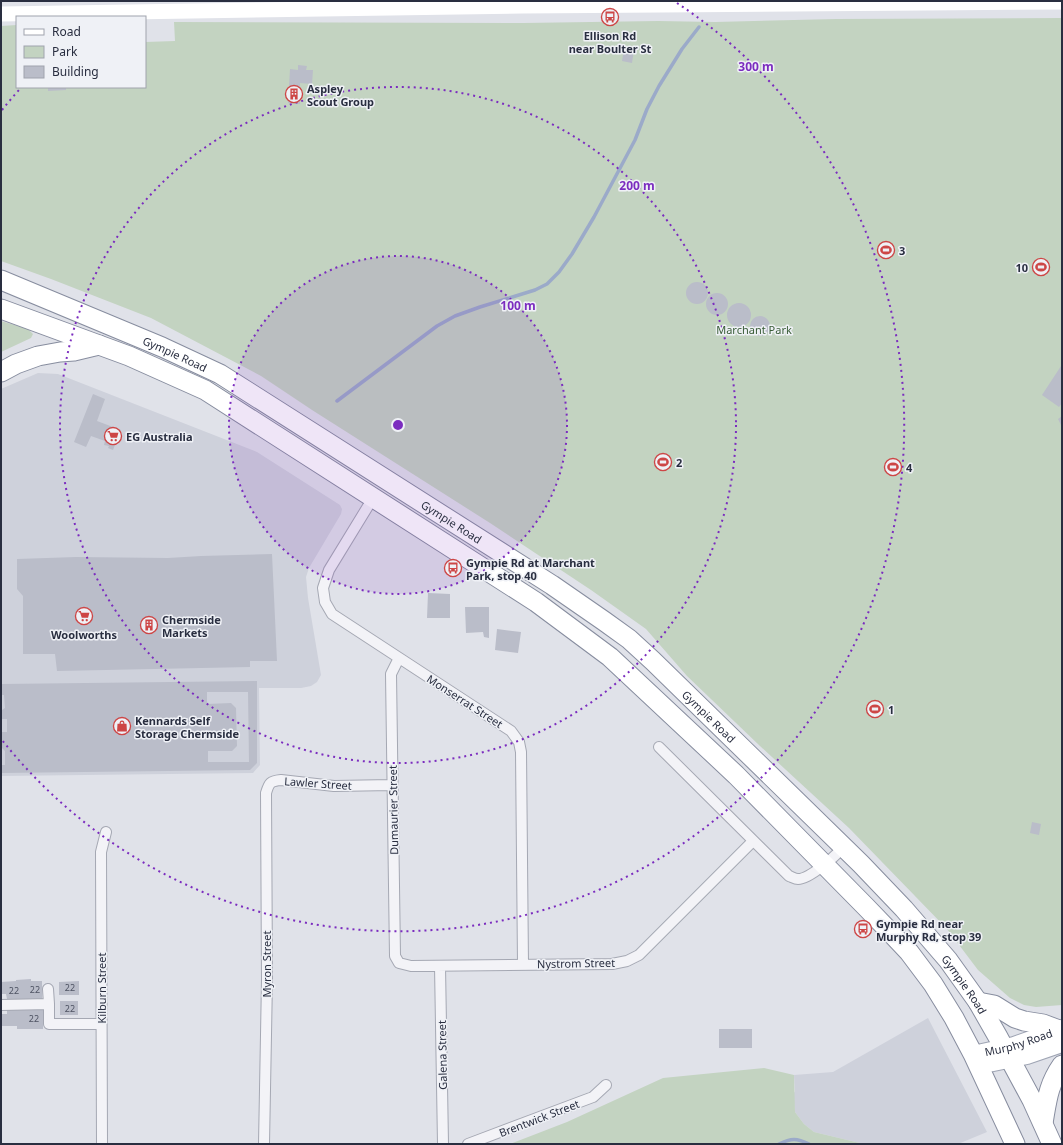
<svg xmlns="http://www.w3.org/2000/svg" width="1063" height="1145" viewBox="0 0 1063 1145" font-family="'Noto Sans',sans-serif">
	<rect width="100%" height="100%" fill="#e0e2e9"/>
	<path fill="#ced1db" d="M38,373l20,1 199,78 83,53 2,4 -1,5 -32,54 -3,9 2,21 13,77 -4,7 -6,4 -10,2h-42l1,77 -7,8 -252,3v-387z
		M928,1018l59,114 -29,12h-94l-50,-12 -10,-8 -9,-12 -2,-19 2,-1 -1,-17 39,-3z"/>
	<path fill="#c3d3c1" d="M1062,18v987l-26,2 -12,-2 -14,-7 -32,-28 -31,-41 -98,-101 -89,-82 -73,-70 -41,-47 -55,-39 -101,-67 -178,-113 -51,-34 -110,-58 -100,-39 -50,-18v-235l16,-1v62h128v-45l30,-1 -1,-19 349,1 135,-2 57,1 121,-3z
		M1,321l27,8 5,5 -2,4 -30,14z
		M764,1068l30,7 1,37 9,12 10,8 50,12h-354l57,-22 96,-44z"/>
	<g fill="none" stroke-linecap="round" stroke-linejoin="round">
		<path stroke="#9baac9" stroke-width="3.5" d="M337,401l100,-75 18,-10 25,-9 55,-17 12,-6 12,-12 13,-18 22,-37 41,-77 12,-31 12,-23 23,-37 17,-22
			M779,1144c12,-6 18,-6 30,0"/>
	</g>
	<path fill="#babdc9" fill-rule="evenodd" d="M624,49l10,1 -2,13 -10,-2z
		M298,65l9,1 -1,4h7l-1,14 -12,-1v21l-12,-1 2,-34 8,1z
		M48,87h18v3l-18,1z
		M686 293a11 11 0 1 1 22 0a11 11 0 1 1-22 0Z
		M706 304a11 11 0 1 1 22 0a11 11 0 1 1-22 0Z
		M727 315a12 12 0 1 1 24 0a12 12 0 1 1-24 0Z
		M750 326a10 10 0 1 1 20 0a10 10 0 1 1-20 0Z
		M1061,366l1,1v36l-3,4 -17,-12z
		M93,394l12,5 -8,22 24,9 -8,20 -5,-2 1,-2 -5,-1 1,-4 -14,-5 -5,11 -12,-5z
		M1062,416v11l-4,-8z
		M272,554l5,107h-27v6l-193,4 -2,-17h-32v-58l-6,-7v-30l59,-2 92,1 33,-2z
		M428,593l22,1v24h-23z
		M465,607h24v31l-5,-1 -1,-5 -17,1z
		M497,629l24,3 -3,21 -23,-3z
		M257,681v82l-7,7 -249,3v-8h4v-14l-3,-3 -1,-16h6v-13h-5v-9l3,-2 -1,-13h-3v-11zM207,692h41l1,70h-41v-11h24l5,-5 -1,-38 -5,-5 -24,1z
		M1032,822l9,2 -2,11 -9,-2z
		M31,979v2h11v18h-35l-1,-5h-4l-1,-12 15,-1v-1z
		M79,981v14h-20v-13z
		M60,1001h18v14h-18z
		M7,1009h36v20h-26v-3h-15v-12h5z
		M719,1029h33v19h-33z"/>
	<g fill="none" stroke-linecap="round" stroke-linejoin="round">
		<g stroke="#a5a8b3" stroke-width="12">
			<path id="street" d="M373,498l-44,72 -6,18 2,14 7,12 179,117 8,11 2,10 2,212
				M399,658l-8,16 4,282 4,7 12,3 201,-2 15,-3 12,-6 114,-114
				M659,747l130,129c3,1 6,3 9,3 12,0 37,-23 46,-32
				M440,966l3,178
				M48,989l1,15
				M1,1005l48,-1v20h52
				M102,1144l-1,-292 5,-20
				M264,1144l3,-164 -1,-187c3,-10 4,-12 15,-13l53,6 58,-1
				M468,1144l125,-47 13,-12"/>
		</g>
		<g stroke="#9fa5b4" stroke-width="18">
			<g id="primary">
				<path id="s1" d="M973,1054l41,-9 48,-17"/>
				<path d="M979,1066l48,-10 35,-12"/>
			</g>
		</g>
		<g stroke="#878d9f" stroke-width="21">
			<g id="highway">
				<path id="s2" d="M1,280l161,67 58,27 332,211 52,36 25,18 24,22 208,203 43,45 44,51 30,42 20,35 34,63 20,44"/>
				<path d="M1,309l128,47 76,34 331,212 74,55 126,118 130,132 26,27 17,18 24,32 21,34 19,36 42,90"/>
				<path d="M1,372l15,-8 22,-8 22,-4 14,-1 25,-6"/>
				<path d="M978,1002l16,3 21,13 9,3 19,3 16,6"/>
				<path d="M1043,1123c4,-23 5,-38 19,-58"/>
			</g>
		</g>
		<use href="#street" stroke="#f3f3f7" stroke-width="10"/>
		<path stroke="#fff" stroke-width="15" d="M1,14l521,-8 540,-4"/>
		<use href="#primary" stroke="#fff" stroke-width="16"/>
		<use href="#highway" stroke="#fff" stroke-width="19"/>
	</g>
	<circle cx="398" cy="425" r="169" fill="#7b2cbf" fill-opacity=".12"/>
	<g fill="none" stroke="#7b2cbf" stroke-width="2" stroke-dasharray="2 4">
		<circle cx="398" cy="425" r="169"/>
		<circle cx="398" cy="425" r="338"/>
		<path d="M2 110A506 506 0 0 1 19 90M677 3A506 506 0 1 1 2 740"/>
	</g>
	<defs>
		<g id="bus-ring" transform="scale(0.9)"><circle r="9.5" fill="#eff1f6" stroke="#cd4646" stroke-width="1.5"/><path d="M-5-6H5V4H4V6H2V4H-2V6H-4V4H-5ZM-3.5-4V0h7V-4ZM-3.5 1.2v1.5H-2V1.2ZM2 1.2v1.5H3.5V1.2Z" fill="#cd4646"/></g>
		<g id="building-ring" transform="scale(0.9)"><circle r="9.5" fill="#eff1f6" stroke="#cd4646" stroke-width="1.5"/><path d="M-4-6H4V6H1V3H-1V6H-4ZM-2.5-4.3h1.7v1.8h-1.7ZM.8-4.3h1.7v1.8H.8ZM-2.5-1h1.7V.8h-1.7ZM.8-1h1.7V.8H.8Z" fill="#cd4646"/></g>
		<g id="stadium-ring" transform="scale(0.9)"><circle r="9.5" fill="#eff1f6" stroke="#cd4646" stroke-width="1.5"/><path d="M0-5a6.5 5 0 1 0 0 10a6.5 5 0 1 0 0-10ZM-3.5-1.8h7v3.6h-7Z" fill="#cd4646"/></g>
		<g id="supermarket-ring" transform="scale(0.9)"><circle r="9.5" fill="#eff1f6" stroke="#cd4646" stroke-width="1.5"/><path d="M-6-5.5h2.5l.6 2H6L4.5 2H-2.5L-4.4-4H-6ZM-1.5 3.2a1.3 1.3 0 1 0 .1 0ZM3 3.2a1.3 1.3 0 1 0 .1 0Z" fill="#cd4646"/></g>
		<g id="shop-ring" transform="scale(0.9)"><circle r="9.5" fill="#eff1f6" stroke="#cd4646" stroke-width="1.5"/><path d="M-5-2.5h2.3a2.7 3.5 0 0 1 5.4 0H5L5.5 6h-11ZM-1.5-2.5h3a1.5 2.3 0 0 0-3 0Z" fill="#cd4646"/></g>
	</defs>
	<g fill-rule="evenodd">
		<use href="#bus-ring" x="610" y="17"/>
		<use href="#building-ring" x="294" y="94"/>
		<use href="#stadium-ring" x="886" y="250"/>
		<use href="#stadium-ring" x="1041" y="267"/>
		<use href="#supermarket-ring" x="113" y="436"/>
		<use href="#stadium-ring" x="663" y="462"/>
		<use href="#stadium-ring" x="893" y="467"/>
		<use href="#bus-ring" x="453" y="568"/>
		<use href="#supermarket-ring" x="84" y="616"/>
		<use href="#building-ring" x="149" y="625"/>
		<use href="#stadium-ring" x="875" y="709"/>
		<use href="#shop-ring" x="122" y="726"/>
		<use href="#bus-ring" x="863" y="929"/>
	</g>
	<g text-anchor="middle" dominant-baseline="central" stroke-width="3" stroke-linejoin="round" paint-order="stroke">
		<g font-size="9" fill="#4d5262">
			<text x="70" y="987">22</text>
			<text x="35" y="989">22</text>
			<text x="14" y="990">22</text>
			<text x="70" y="1008">22</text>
			<text x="34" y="1018">22</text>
		</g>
		<g font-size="11" font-weight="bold" fill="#292e40" stroke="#eff1f6" text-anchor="start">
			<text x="610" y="35" text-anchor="middle">Ellison Rd<tspan x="610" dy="13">near Boulter St</tspan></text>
			<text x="307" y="88">Aspley<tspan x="307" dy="13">Scout Group</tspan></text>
			<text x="899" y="250">3</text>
			<text x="1028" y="267" text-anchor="end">10</text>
			<text x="126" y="436">EG Australia</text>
			<text x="676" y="462">2</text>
			<text x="906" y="467">4</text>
			<text x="466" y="562">Gympie Rd at Marchant<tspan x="466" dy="13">Park, stop 40</tspan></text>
			<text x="162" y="619">Chermside<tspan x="162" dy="13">Markets</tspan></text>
			<text x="84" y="634" text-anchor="middle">Woolworths</text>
			<text x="888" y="709">1</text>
			<text x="135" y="720">Kennards Self<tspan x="135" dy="13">Storage Chermside</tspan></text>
			<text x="876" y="923">Gympie Rd near<tspan x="876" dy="13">Murphy Rd, stop 39</tspan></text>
		</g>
		<g font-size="11" fill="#385c36" stroke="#eff1f6">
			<text x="754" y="329">Marchant Park</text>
		</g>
		<g font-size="11" fill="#292e40" stroke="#eff1f6">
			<text stroke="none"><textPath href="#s2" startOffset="189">Gympie Road</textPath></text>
			<text stroke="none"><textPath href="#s2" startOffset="513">Gympie Road</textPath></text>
			<text transform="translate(465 701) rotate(33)">Monserrat Street</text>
			<text stroke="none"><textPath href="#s2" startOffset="837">Gympie Road</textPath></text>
			<text transform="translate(318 783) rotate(4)">Lawler Street</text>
			<text transform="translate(393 810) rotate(-91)">Dumaurier Street</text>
			<text transform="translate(576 963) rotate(-1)">Nystrom Street</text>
			<text transform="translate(266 964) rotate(-90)">Myron Street</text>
			<text stroke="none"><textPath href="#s2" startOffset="1208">Gympie Road</textPath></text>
			<text transform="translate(101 988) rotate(-90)">Kilburn Street</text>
			<text stroke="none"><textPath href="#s1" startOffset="47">Murphy Road</textPath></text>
			<text transform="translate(442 1055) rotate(-91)">Galena Street</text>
			<text transform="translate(539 1118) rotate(-21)">Brentwick Street</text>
		</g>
	</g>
	<circle cx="398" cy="425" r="6" fill="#7b2cbf" stroke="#eff1f6" stroke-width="2"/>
	<g font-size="12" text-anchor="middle" font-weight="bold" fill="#7b2cbf" stroke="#eff1f6" stroke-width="3" stroke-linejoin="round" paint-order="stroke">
		<text x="756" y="71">300 m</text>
		<text x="637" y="190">200 m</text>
		<text x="518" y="310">100 m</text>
	</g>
	<rect width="1063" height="1145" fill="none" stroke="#292e40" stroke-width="4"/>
	<rect x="16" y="16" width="130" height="72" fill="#eff1f6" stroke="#a0a3ad"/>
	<rect x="24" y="29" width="20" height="6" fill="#ffffff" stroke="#a0a3ad"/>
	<text x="52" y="36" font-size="12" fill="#292e40">Road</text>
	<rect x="24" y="46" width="20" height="12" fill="#c3d3c1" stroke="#a0a3ad"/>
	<text x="52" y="56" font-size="12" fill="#292e40">Park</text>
	<rect x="24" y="66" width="20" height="12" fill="#babdc9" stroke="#a0a3ad"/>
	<text x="52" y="76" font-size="12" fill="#292e40">Building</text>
</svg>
